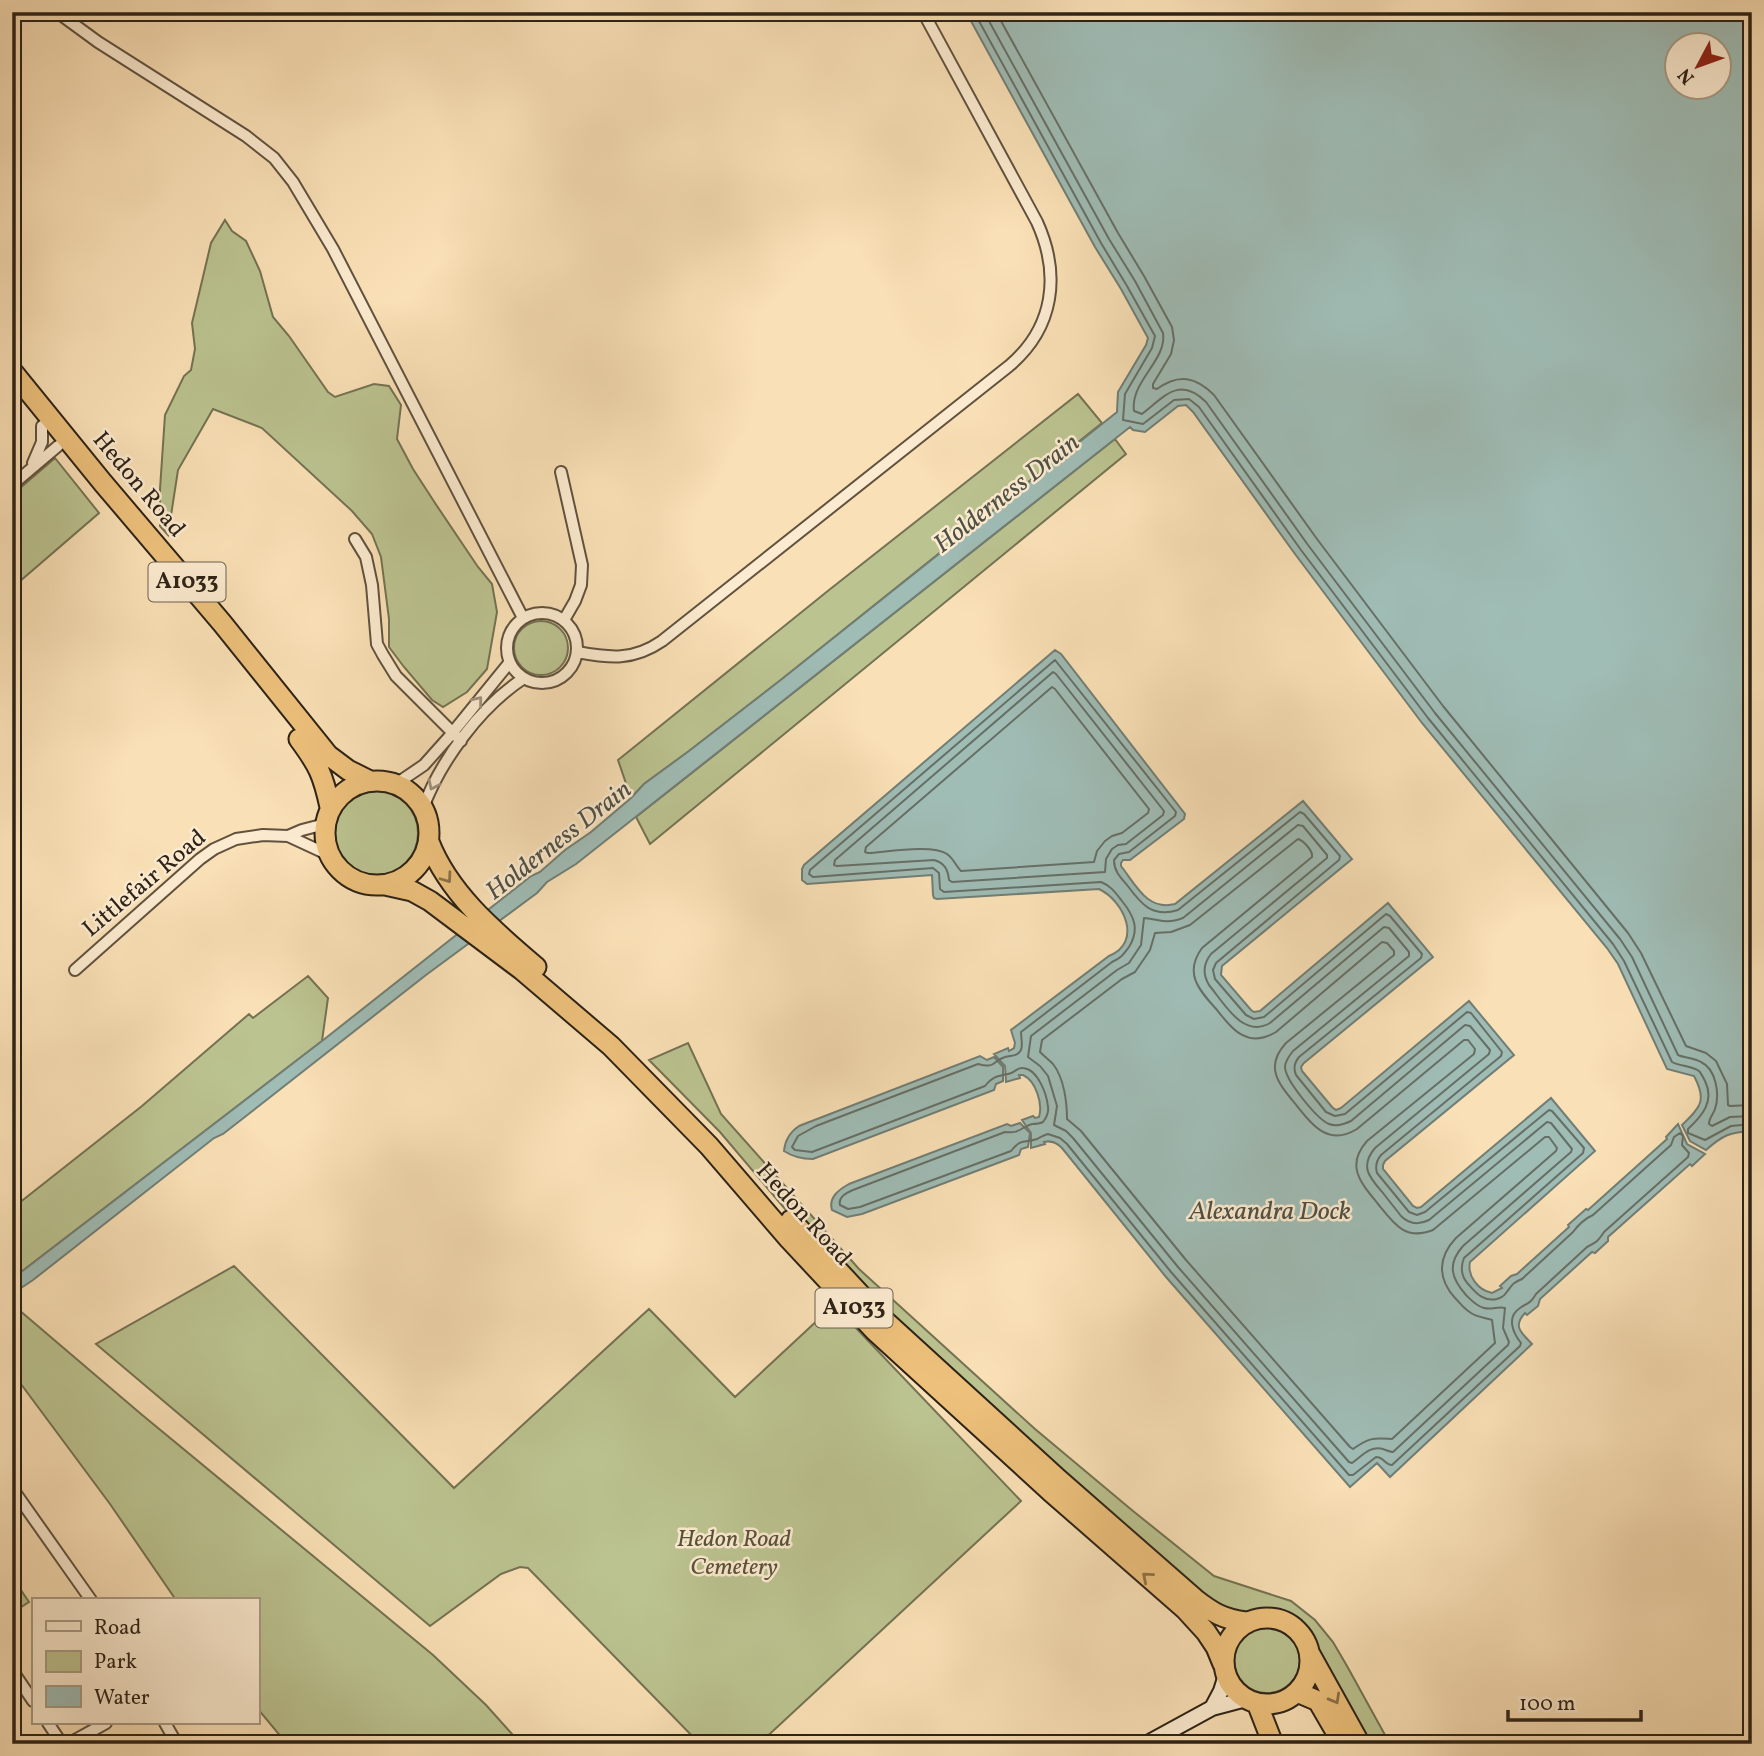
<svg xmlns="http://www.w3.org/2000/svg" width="1764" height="1756" viewBox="0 0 1764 1756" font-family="Vollkorn,serif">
	<rect width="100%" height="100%" fill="#fae0b6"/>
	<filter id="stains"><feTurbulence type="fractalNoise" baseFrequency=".00286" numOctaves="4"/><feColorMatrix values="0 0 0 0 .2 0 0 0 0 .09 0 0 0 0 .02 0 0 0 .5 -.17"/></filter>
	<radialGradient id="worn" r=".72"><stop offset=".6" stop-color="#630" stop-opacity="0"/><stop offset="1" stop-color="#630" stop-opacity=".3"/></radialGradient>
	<path fill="#bbc390" stroke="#747253" stroke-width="2" d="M225,220l7,11 14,10 14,30 13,46 16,19 39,56 7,5 39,-13 15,2 12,19 -4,34 16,30 22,34 43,64 14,17 5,28 -10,57 -20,23 -24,15 -11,-7 -28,-33 -15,-20v-28l-8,-62 -9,-23 -20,-23 -90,-83 -49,-19 -35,61 -10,65 -8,-9v-37l5,-74 19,-39 7,-6 4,-21 -3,-26 19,-80z
		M1078,394l24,29 -320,256 -93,72 -45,33 -13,14 -13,-38 211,-170z
		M1115,439l11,15 -476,390 -14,-27z
		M55,458l44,55 -87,75v-93z
		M514 648a27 27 0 1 1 54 0a27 27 0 1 1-54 0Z
		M334 833a42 42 0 1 1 84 0a42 42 0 1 1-84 0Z
		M308,976l20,22 -6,43 -310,238v-72h2l128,-101 107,-92 4,4z
		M688,1043l33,71 138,155 176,160 98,82 81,65 77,25 24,19 18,22 14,24 43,78h-24l-63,-117 -21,-12 -19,-5 -18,5 -26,-1 -169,-147 -248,-238 -82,-97 -71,-72z
		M234,1266l220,222 195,-179 86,88 99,-92 187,196 -262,243h-59l-172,-176 -8,-1 -19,7 -71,52 -334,-282z
		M12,1304l129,110 292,241 53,50 35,39h-234l-30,-36v-108h-81l-66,-96 -98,-132z
		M12,1577l17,25 -17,11z
		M1234 1660a33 33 0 1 1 66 0a33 33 0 1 1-66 0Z"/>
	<path fill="#9fbcb5" stroke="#717e75" stroke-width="2" fill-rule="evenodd" d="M966,12h786v1119c-22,1 -29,4 -46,19l-16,-9 -8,-16c19,-18 25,-25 12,-49l-27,-7 -49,-105 -11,-16 -185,-225 -127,-169 -102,-142 -7,-7 -8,1 -33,26 -12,-2 -3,-3 -554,437 -29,18 -10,11 -111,82 -203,159 -9,4 -181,142 -21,14v-15l310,-238 209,-165 9,-4 25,-22 26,-18 40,-34 13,-14 45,-33 93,-72 335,-267 1,-20 28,-47 2,-7 -27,-49 -26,-42zM1676,46h42v42h-42z
		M1055,650l6,4 124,160 -1,5 -54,41h-7l-2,3v3c15,19 26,45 54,38l128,-103 49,58 -130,107 -1,9 30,35 3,2 6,-1 128,-108 45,54 -129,106 -3,4 1,4 30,36 4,3 5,-2 128,-107 45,54 -129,106 -2,4v4l30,37 4,2 4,-1 130,-109 44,53 -125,111c-3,14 8,28 22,31l10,-5 -2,-2 11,-10 6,-2 52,-47 -1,-2 18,-16 2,1 79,-71 -1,-2 12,-13 9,20 18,10 -13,12 -2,-2 -82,73v4l-13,12 -3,-1 -52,47 -2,7 -11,9 -2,-2c-13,14 -3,20 7,31l-142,133 -13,-14 -27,24 -184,-210 -104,-129c-5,-5 -11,-8 -18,-6l1,2 -14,4v-15l-9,-13 11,-4 2,2 4,-1c4,-13 -3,-36 -16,-42h-4l1,3 -14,4 -1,-16 -11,-12 14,-6 1,3 5,-3 1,-5 -4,-13 98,-74c34,-14 15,-55 -10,-67l-162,10 -3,-1 -1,-3 -1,-20 -125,9 -5,-4v-11l2,-4z
		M980,1056l7,4 7,-3 9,10v14l-7,3 -2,6 -181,69c-11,0 -20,-2 -29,-8 1,-11 6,-19 15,-25z
		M1020,1123l10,10 -2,14 -7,2 -2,6 -157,59 -15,3 -15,-7c-4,-13 8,-21 17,-26l158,-60 4,2z"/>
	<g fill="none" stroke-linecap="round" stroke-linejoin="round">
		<path stroke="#666f66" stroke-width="2" d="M974,12l127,231 26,43 28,50 -3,12 -27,46 -2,26 20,4 31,-24 15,-1 10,8 102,143 127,168 185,226 11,17 48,101c7,4 20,4 27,9 1,1 5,8 6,10 10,20 -3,35 -17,48v4l17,7 26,-14 21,-2
			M984,12l125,227 26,42 28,52c4,28 -33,48 -29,78l8,3c23,-18 37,-38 64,-12l102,143 127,168 185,226 12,18 46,98c7,3 16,3 23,7 15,7 19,32 14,47 -2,6 -6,9 -6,15l3,2 18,-9 22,-1
			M996,12l122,221 26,43 28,51 2,13 -3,14 -18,30v4l4,1c22,-16 39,-12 57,6l103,144 126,167 185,227 13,20 45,93 20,7 10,8 11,23 1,21 2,1 22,-1
			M1055,660l121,152 -1,4 -46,36 -10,2 -5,6c0,11 6,17 13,25 14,19 25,33 51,25l122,-98 4,2 36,42 -1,4 -123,103 -3,7 2,9 31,36 8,4 10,-2 122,-103 4,2 32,38 -1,4 -122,99c-5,6 -6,11 -3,18l30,37 9,4 10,-2 122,-102 4,1 31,39 -1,4 -120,99c-5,6 -6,11 -4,18l32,39 8,3 8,-3 124,-102 3,1 32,37 -1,5 -119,105c-4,10 -3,18 4,26 8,9 15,18 29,15 3,-1 7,-3 9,-6 7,-9 5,-9 16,-14l51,-47c6,-8 11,-13 20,-17l78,-70 3,-8 6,-4 3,3 -1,9 7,8 -1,4 -84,75c-6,9 -7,10 -17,15l-51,47c-6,10 -7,8 -16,14 -14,9 -7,25 1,35l-1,3 -128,119c-7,0 -8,-8 -16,-8l-23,18h-4l-178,-203 -104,-128 -7,-6 -12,-4c-4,1 -7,3 -11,5 -12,4 -16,-1 -26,12l-151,56 -12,2 -8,-4c-2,-8 6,-12 13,-15l152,-58c15,2 16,-5 27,-8 4,0 7,0 11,-2 3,-4 6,-9 5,-15 -1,-12 -10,-38 -25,-39 -6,-1 -8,5 -15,6 -11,2 -16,3 -23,12l-173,66 -17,-2 -3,-3 6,-11 18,-10 162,-62c18,5 14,-3 27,-7 6,-2 12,0 16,-7 2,-5 0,-13 0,-18l91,-70c9,-4 11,-7 17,-15 11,-18 5,-31 -7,-46 -7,-9 -11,-15 -21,-19l-157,10 -4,-3 -1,-16 -6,-5 -120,9 -4,-3 1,-4z
			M1053,672l3,2 108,137 -1,4 -37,29 -8,1 -6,4 -6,10 -1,13 -153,10 -3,-2c-1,-10 -4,-17 -15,-20l-97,6 -3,-1 1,-5z
			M1052,687l3,2 94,120 -1,4 -26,20 -10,3 -7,5 -8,10 -3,11 -133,9c-5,-5 -7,-12 -14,-17 -14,-10 -61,-2 -79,-1l-3,-1 1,-5z
			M1298,825l5,1 24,29v3l-116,96c-8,10 -8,21 -2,31 15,18 34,54 61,38l114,-96 5,1 20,24v4l-116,95c-4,5 -7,9 -8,15 -1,13 32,53 44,58 8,3 15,0 22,-3l114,-96 5,1 20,24 -1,4 -114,94c-16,19 -5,30 8,45 6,8 12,15 18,23 8,8 18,9 28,4l118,-98 4,1 21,26 -1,3 -108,94c-16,18 -12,32 3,49 5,5 10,11 18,13 7,2 15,-2 21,0l-2,20 6,14 -1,3 -115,107c-3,0 -7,-2 -10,-3 -13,-4 -22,8 -31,14l-3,-1 -171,-195 -105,-129 -7,-7 -12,-6 3,-19 -9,-30 -8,-10 -12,-9 3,-21 86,-66 12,-7 12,-18 3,-27c17,1 19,7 39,0z
			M1298,839c6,2 15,12 14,18l-110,91c-19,26 -2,43 15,62 16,20 31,39 59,22l106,-90 5,1 7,8v4l-108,88c-23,25 -6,42 11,63 17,21 32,40 60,23l107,-89h4l7,9 -1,5 -107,87c-22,25 -6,42 11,63 16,20 27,37 55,26l112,-93h4l8,11 -1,3 -100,87c-18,19 -19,40 -1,60 5,5 9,11 16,15 6,4 14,5 21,7l3,23 -103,96c-19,-1 -22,-2 -39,10l-3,-2 -164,-187 -105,-129 -14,-12c0,-17 -3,-41 -14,-55 -4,-4 -9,-8 -13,-12l2,-12 80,-61 13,-7 15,-22 5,-17 16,-1 19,-7z"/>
		<g stroke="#60523e" stroke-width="14">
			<path id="street" d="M57,12l41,30 148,94 28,22 19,24 40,67 190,369
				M33,463l9,-21v-16
				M561,472l21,93 -1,20 -6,16 -11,19
				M12,485l46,-39
				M355,539l11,18 6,28 5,59 6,11 13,21 65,65
				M507 648a35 35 0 1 1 70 0a35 35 0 1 1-70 0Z
				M577,652c33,6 56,9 85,-11l347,-275c45,-38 52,-91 28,-144l-114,-210
				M396,784l28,-19 25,-28 61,-75
				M423,808c18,-48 57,-101 101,-130
				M288,836l14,-6 23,-6
				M75,970l125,-111 14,-10 22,-10 27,-4 25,1 41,19
				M12,1488l79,112
				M12,1670l21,31
				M48,1723l14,21
				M165,1723l12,21
				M68,1744l38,-21"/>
		</g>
		<g stroke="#2c2216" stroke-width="18">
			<path id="secondary" d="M1212,1708l9,-17 5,-16
				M1146,1744l66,-36 34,-9"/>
		</g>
		<g stroke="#2c2216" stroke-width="23">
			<path id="highway" d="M12,371l91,112 119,140 106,132 20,15 22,11
				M299,739c20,27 24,36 31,68
				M325 833a52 52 0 1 1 104 0a52 52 0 1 1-104 0Z
				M429,842c20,52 66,90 107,125
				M385,885l27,6 18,10 92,69 89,76 98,100 80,93 86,92 175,160 135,118 21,23 10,15 7,17
				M791,1220l93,100 173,158 138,121c18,14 28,20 51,23
				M1224 1661a43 43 0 1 1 86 0a43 43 0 1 1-86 0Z
				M1310,1654l50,90
				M1297,1692l21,9 25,43
				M1257,1703l16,41"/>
		</g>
		<use href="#street" stroke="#fcebd0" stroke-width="10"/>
		<use href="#secondary" stroke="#fcebd0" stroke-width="14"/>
		<use href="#highway" stroke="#edc07b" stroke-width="19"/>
	</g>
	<defs><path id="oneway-chevron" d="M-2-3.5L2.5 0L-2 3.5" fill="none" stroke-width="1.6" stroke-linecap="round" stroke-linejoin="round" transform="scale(1.75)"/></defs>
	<g stroke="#9e917c">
		<use href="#oneway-chevron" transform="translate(478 701) rotate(-51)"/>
		<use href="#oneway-chevron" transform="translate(433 785) rotate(116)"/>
	</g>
	<g stroke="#8c7148">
		<use href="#oneway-chevron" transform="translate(447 878) rotate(54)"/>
		<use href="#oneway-chevron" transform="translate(1147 1577) rotate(-139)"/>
		<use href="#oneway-chevron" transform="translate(1335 1699) rotate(61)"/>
	</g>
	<g text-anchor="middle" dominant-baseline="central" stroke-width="5" stroke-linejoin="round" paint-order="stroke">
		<g fill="#fcebd0" stroke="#6a5e4e" stroke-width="2">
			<rect x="148.5" y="562.5" width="77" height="39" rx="5"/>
			<rect x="815.5" y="1288.5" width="77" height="39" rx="5"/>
		</g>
		<g font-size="23" font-weight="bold" fill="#2c2216">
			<text x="187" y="582">A1033</text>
			<text x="854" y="1308">A1033</text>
		</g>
		<g font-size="24" fill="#2c2216" stroke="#fcebd0">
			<text transform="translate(138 485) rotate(50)">Hedon Road</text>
			<text transform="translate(145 884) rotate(-40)">Littlefair Road</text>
			<text transform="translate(803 1215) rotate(48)">Hedon Road</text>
		</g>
		<g font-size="24" font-style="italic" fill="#57523b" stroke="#fcebd0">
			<text x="734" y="1540">Hedon Road<tspan x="734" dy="28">Cemetery</tspan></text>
		</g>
		<g font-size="26" font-style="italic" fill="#4e5046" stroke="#fcebd0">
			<text transform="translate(1007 494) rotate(-38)">Holderness Drain</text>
			<text transform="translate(559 841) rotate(-38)">Holderness Drain</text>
			<text x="1270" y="1212">Alexandra Dock</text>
		</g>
	</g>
	<rect width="1764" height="1756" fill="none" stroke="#fae0b6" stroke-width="42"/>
	<rect x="14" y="14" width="1736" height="1728" fill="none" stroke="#2c2216" stroke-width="3.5"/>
	<rect x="21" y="21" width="1722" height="1714" fill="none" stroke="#2c2216" stroke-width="2"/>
	<rect x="32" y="1598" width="228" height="126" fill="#fcebd0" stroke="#a99b86" stroke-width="2"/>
	<rect x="46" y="1621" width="35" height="10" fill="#fcebd0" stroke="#a99b86" stroke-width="2"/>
	<text x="94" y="1634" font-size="21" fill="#2c2216">Road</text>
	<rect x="46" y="1651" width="35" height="21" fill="#bbc390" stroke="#a99b86" stroke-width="2"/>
	<text x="94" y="1668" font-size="21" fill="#2c2216">Park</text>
	<rect x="46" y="1686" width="35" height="21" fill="#9fbcb5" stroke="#a99b86" stroke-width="2"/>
	<text x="94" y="1704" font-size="21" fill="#2c2216">Water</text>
	<g transform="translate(1698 66) rotate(229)"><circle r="33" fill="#fcebd0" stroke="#a99b86" stroke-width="2"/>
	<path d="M0-5L12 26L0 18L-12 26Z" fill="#8f2418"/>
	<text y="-10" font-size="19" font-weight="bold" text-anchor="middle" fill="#2c2216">N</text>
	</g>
	<path d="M1508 1710v10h133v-10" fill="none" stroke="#2c2216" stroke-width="3.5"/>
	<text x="1519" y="1710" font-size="21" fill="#2c2216" stroke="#fcebd0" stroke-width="5" paint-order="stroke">100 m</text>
	<rect width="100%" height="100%" filter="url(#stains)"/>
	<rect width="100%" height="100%" fill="url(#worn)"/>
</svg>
